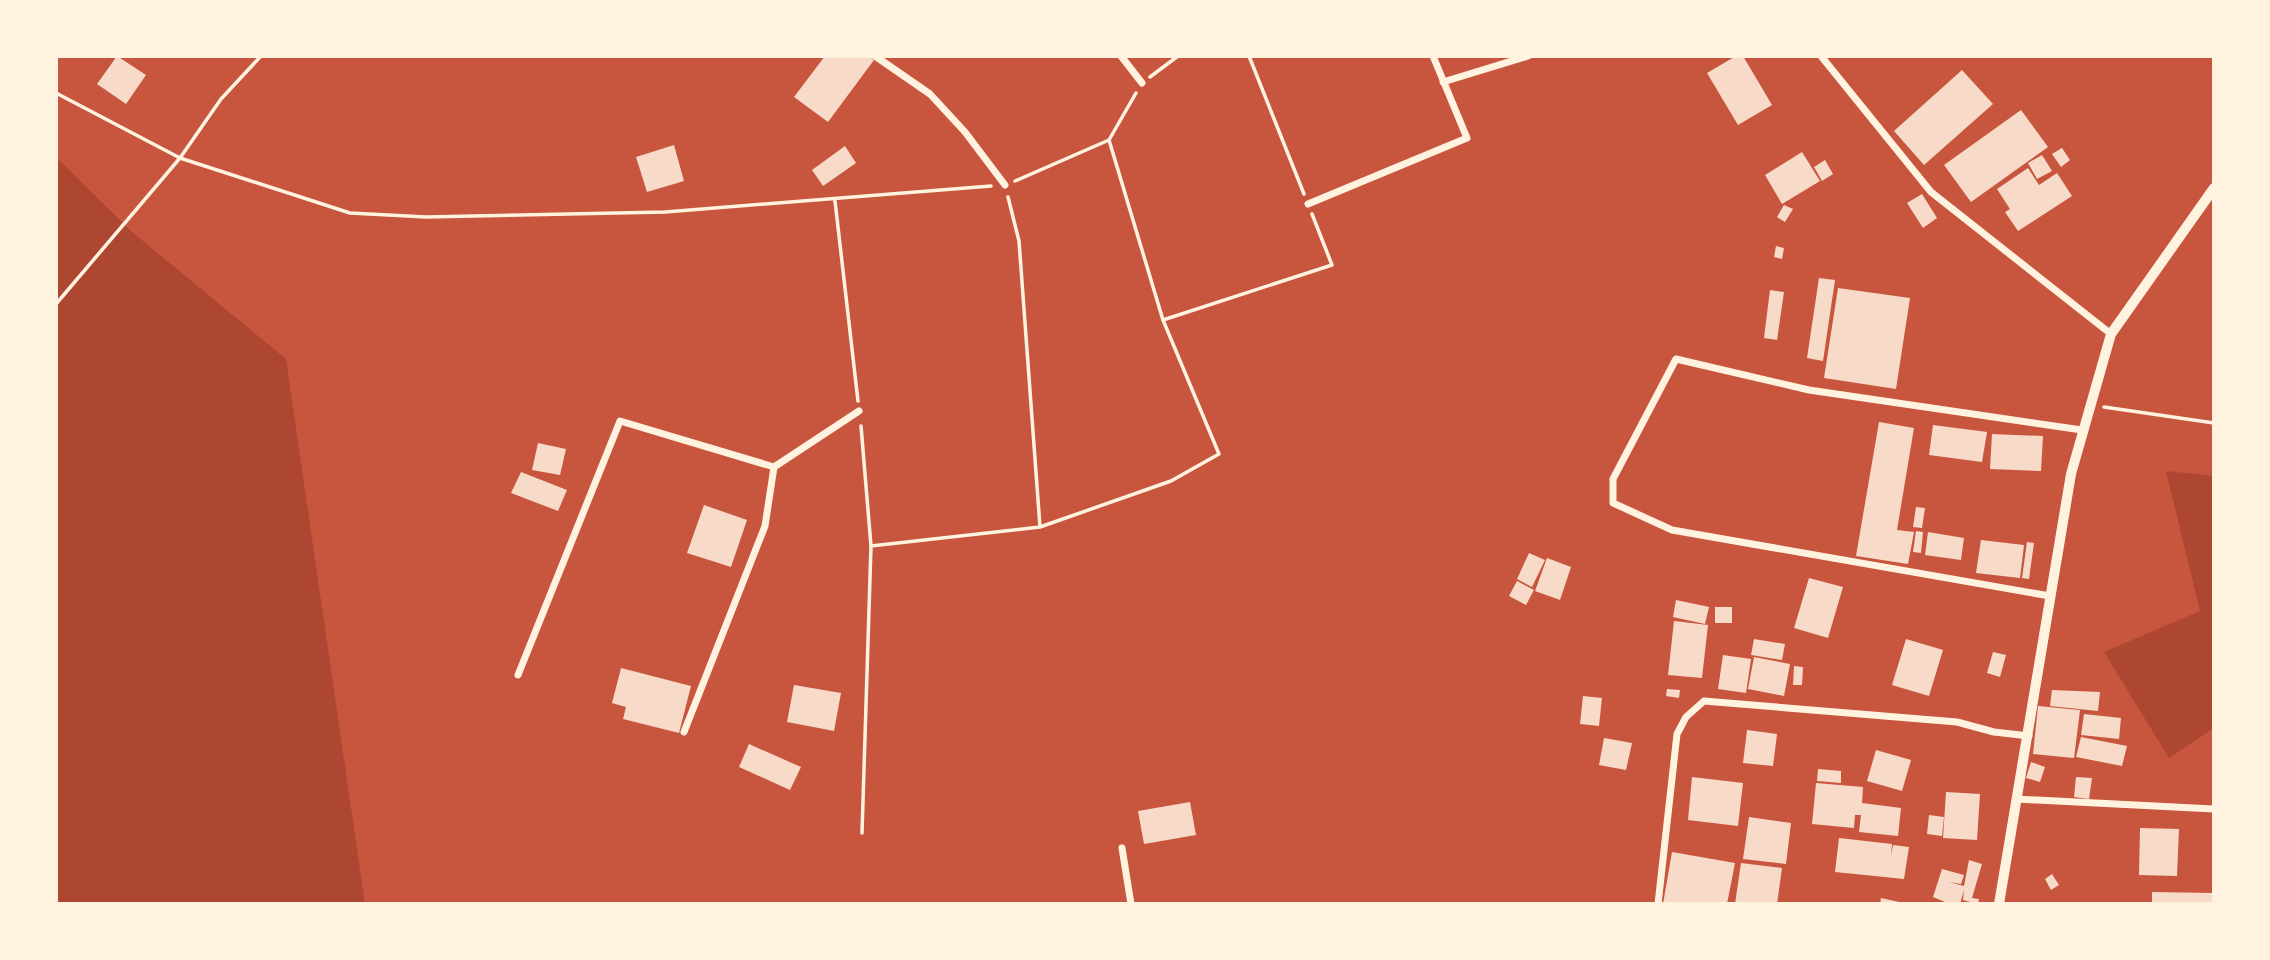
<svg xmlns="http://www.w3.org/2000/svg" width="2270" height="960" viewBox="0 0 2270 960" font-family="'Fira Sans Condensed',sans-serif">
	<rect width="100%" height="100%" fill="#c8553d"/>
	<path fill="#ae4732" d="M56,157l76,75 154,127 79,545h-309z
		M2166,471l48,5v252l-45,30 -65,-106 96,-41z"/>
	<path fill="#f7dbc8" d="M117,56l29,19 -20,29 -29,-20z
		M825,56h44l5,4 -46,62 -34,-25z
		M1736,56h7l29,49 -34,20 -31,-52z
		M1962,70l31,34 -69,61 -30,-34z
		M2021,110l27,37 -77,55 -27,-37z
		M674,145l10,36 -37,11 -11,-35z
		M845,146l11,17 -33,23 -11,-16z
		M2062,148l8,12 -9,7 -9,-13z
		M1802,152l18,29 -38,23 -17,-29z
		M2042,155l10,16 -15,8 -9,-16z
		M1825,160l8,14 -11,7 -8,-14z
		M2028,168l11,17 18,-12 15,23 -54,35 -13,-19 5,-3 -13,-20z
		M1922,194l15,24 -14,10 -16,-25z
		M1784,205l9,4 -8,13 -8,-5z
		M1776,246l8,2 -2,11 -8,-2z
		M1819,278l16,2 -12,81 -16,-3z
		M1838,288l72,10 -14,91 -72,-11z
		M1770,290l14,2 -7,48 -13,-2z
		M1879,422l35,6 -17,102 17,2 -6,32 -52,-8z
		M1933,425l54,7 -5,30 -53,-7z
		M1992,434l51,2 -2,35 -51,-2z
		M538,443l28,6 -6,26 -28,-5z
		M521,472l46,18 -9,21 -47,-18z
		M704,505l43,15 -16,47 -44,-14z
		M1916,507l9,1 -3,20 -9,-1z
		M1916,531l7,1 -2,21 -8,-1z
		M1928,532l36,6 -3,22 -36,-5z
		M1981,540l43,5 -4,33 -44,-5z
		M2027,542l7,1 -5,36 -7,-1z
		M1529,553l16,7 -13,27 -15,-8z
		M1547,558l24,9 -11,33 -25,-9z
		M1809,578l34,9 -15,51 -34,-10z
		M1517,581l17,9 -8,15 -17,-9z
		M1676,600l33,7 -4,17 -32,-7z
		M1715,607h17v16h-17z
		M1674,621l34,4 -6,53 -34,-3z
		M1754,639l31,5 -3,16 -31,-5z
		M1906,639l37,11 -14,46 -37,-11z
		M1993,652l13,3 -6,22 -13,-4z
		M1723,655l28,4 -5,34 -28,-4z
		M1754,657l36,7 -6,32 -36,-7z
		M1794,666l9,1 -1,18h-9z
		M621,668l70,18 -12,47 -56,-14 3,-12 -14,-4z
		M794,685l47,8 -7,38 -47,-9z
		M1667,689l13,1 -1,8 -13,-2z
		M2052,690l48,2 -2,19 -48,-5z
		M1583,696l19,2 -3,28 -19,-2z
		M2038,706l42,4 -6,48 -41,-4z
		M2084,714l37,4 -2,21 -38,-4z
		M1747,730l30,4 -4,32 -30,-3z
		M2081,737l46,9 -5,20 -46,-9z
		M1604,738l28,5 -6,27 -27,-5z
		M749,744l52,23 -11,23 -51,-23z
		M1876,750l35,10 -9,31 -35,-10z
		M2031,762l14,5 -5,15 -14,-4z
		M1818,769l23,2v12l-24,-2z
		M1692,777l51,6 -5,43 -50,-6z
		M2076,777l16,1 -3,21 -15,-2z
		M1816,783l47,4 -1,16 39,5 -3,28 -39,-4 2,-17h-6l-1,13 -42,-4z
		M1946,792l34,2 -3,46 -34,-2z
		M1190,802l6,33 -52,9 -6,-33z
		M1929,815l15,2 -2,19 -15,-2z
		M1749,817l42,6 -5,41 -43,-5z
		M2140,828l39,1 -2,47 -38,-1z
		M1839,838l53,6 -1,12 2,-11 16,2 -5,32 -69,-7z
		M1672,852l63,11 -8,41h-64z
		M1969,860l13,4 -10,34 7,1 -1,5 -15,-4 1,-10 -4,14h-10l-17,-7 9,-28 22,6 -3,9 -12,-2 15,4z
		M1741,863l41,5 -5,36h-42z
		M2052,874l7,11 -8,5 -6,-11z
		M2152,892l62,1v11h-62z
		M1881,898l23,5 -1,1h-23z"/>
	<g fill="none" stroke-linecap="round" stroke-linejoin="round">
		<path stroke="#fff3e0" stroke-width="3.5" d="M1249,56l55,138
			M1150,77l28,-21
			M56,93l124,65 170,55 76,4 239,-5 326,-26
			M1109,140l54,180
			M1015,181l94,-41 27,-47
			M835,201l23,200
			M56,304l124,-146 41,-59 40,-43
			M2104,407l110,16
			M861,426l10,120 -9,287
			M1040,527l131,-46 48,-27 -56,-134 169,-55 -20,-51
			M871,546l169,-19 -21,-286 -11,-44"/>
		<path stroke="#fff3e0" stroke-width="7" d="M875,56l55,38 35,38 40,53
			M1121,56l21,27
			M1821,56l110,136 180,142
			M1443,82l85,-26
			M1308,204l159,-66 -34,-82
			M2050,596l-378,-66 -59,-27v-24l63,-120 133,31 273,40
			M518,675l102,-254 154,46 85,-56
			M684,732l81,-206 9,-59
			M2016,799l198,10
			M1122,848l9,56
			M1658,904l19,-170 9,-17 18,-16 253,21 37,10 35,4"/>
		<path stroke="#fff3e0" stroke-width="10" d="M1999,904l72,-430 40,-140 103,-146"/>
	</g>
	<rect width="2270" height="960" fill="none" stroke="#fff3e0" stroke-width="116"/>
</svg>
